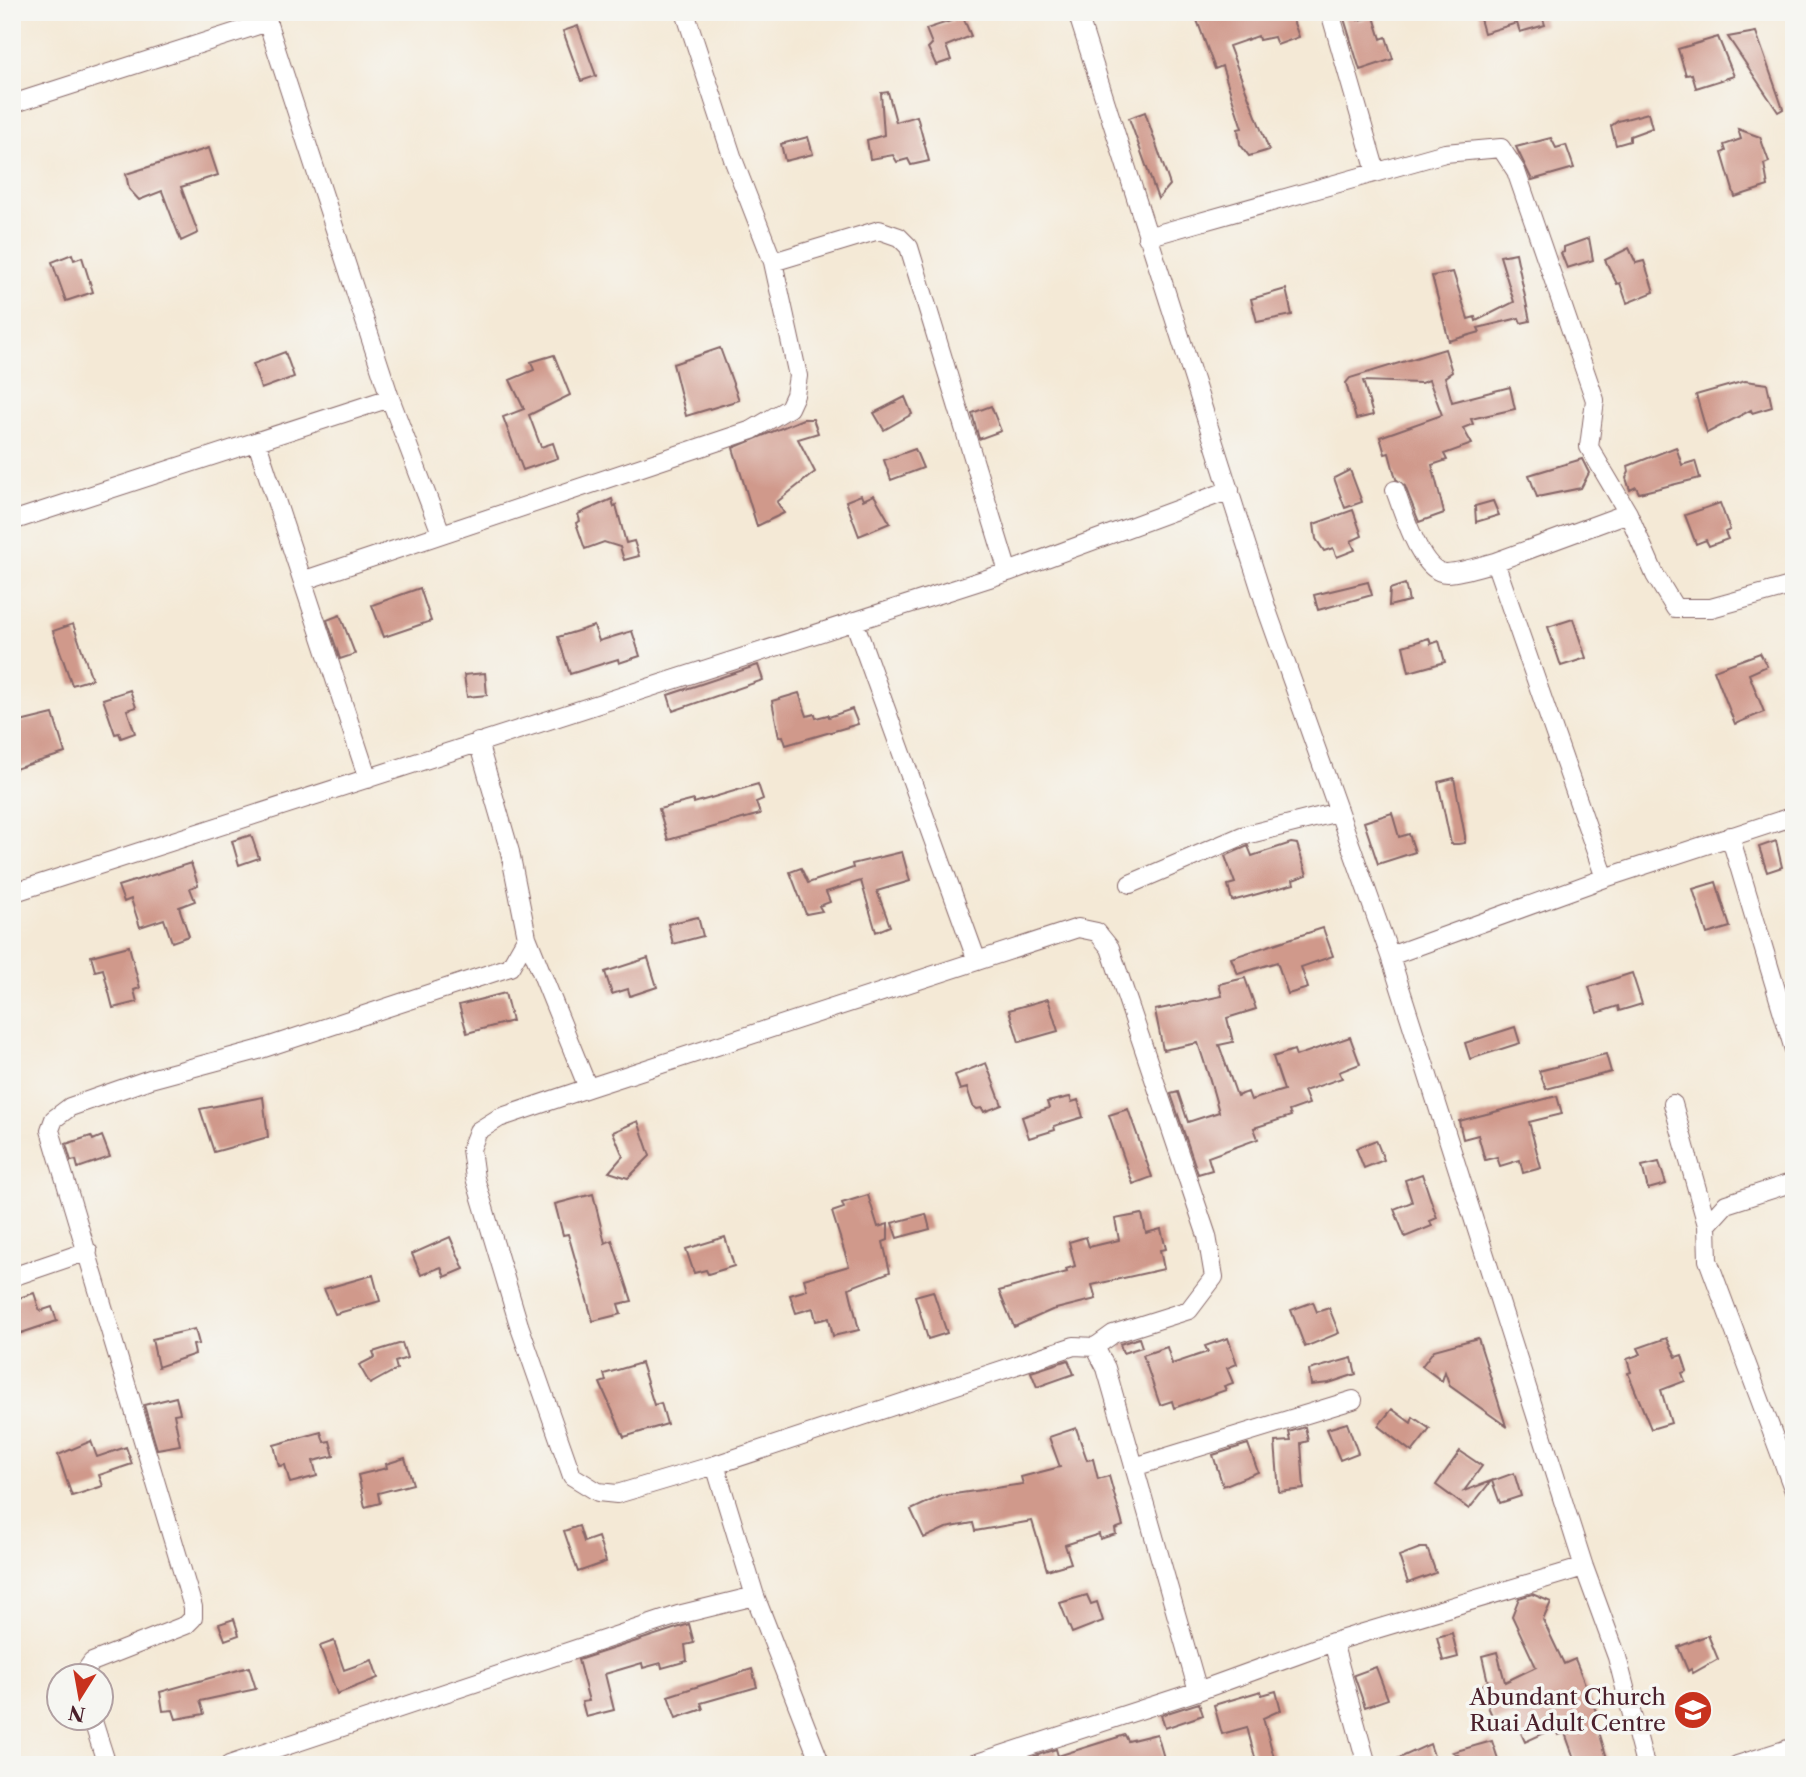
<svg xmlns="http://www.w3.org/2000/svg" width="1806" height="1777" viewBox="0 0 1806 1777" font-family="'Libre Caslon Text',serif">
	<rect width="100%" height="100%" fill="#f6f6f2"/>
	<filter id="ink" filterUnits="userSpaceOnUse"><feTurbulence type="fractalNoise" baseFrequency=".0143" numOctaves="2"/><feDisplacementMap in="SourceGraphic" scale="14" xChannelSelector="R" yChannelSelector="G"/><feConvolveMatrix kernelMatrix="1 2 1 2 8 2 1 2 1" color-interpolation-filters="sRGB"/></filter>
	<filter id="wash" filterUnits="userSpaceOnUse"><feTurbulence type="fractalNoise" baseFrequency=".00686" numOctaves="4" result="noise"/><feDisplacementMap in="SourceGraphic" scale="28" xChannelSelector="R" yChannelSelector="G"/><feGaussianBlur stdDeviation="1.57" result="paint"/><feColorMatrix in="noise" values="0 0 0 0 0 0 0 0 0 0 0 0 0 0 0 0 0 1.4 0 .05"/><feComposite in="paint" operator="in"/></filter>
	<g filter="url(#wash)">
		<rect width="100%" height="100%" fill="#f4e9d6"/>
		<g id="blocks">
			<path fill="#d0998b" d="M1194,12h96l9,25 -22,8 -3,-8 -15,3 -1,-4 -29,10 40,104 -20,6 -9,-12 -2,-15 4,-1 -20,-62 -7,3z
				M1342,12h14l2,8 16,-3 7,22 5,-2 7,22 -33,11z
				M1478,12h63l4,13 -25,7 -3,-9 -33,10z
				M963,17l8,19 -25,10 5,14 -15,5 -8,-17 4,-4 -6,-15z
				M578,26l18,50 -15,5 -18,-50z
				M1756,32l27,77 -5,3 -50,-75z
				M1718,37l16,39 -38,12 -4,-14 -6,1 -8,-26z
				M888,92l8,30 21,-6 12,45 -18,4 -3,-6 -11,3 -4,-7 -23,4 -3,-19 17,-5 -3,-42z
				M1145,112l25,73 -12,14 -29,-81z
				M1648,113l4,15 -22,8v5l-14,4 -5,-19 7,-5z
				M1738,129l22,8 9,25 -5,2 4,22 -33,11 -13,-44 4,-2 -2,-6 17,-6z
				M808,137l5,17 -28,7 -4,-17z
				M1551,138l5,10 10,-3 8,23 -42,12 -16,-33z
				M209,148l9,27 -37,12 17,46 -17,8 -19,-50 -23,9 -10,-11 -3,-15z
				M1589,238l4,22 -26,8 -6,-15 3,-1v-5z
				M1629,248l7,15 8,-2 10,31 -27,11 -7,-20 -3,1 -12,-24z
				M1516,253l14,68 -9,2 -2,-5 -41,10 2,4 -31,9 -17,-65 21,-4 15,47 7,-2 1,4 38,-19 -14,-46z
				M72,254l2,6 8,-3 11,35 -27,9 -14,-39z
				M1286,289l6,26 -35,7 -6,-23z
				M720,348l19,52 -53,16 -13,-52z
				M1445,349l7,23 -7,5 7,25 58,-15 5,22 -44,10 2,5 -10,4 9,16 -28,10 3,6 -15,5 12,48 -25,9 -14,-36 -9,-7 -7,-26 -4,1 -5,-17 62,-22 -13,-35 -8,3 -58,-2 10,34 -17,4 -10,-36 4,-5z
				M285,352l9,25 -33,12 -8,-25z
				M554,355l16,40 -41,20 12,32 12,-4 5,15 -35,12 -20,-53 21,-8 -14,-29 24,-10 -3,-8z
				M1745,381l22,3 5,23 -20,6 -1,-3 -44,23 -11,-38z
				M905,397l7,17 -28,16 -10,-17z
				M991,406l10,25 -22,8 -7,-26z
				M803,419h10l5,14 -20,6 17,33 -38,30 7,11 -27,13 -24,-78z
				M1676,447l6,18 13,-4 5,17 -61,15 -3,-6 -6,3 -4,-12 3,-6 -1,-6z
				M915,449l8,19 -32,12 -7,-20z
				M1582,459l7,14 -8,15 -44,9 -8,-22z
				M1350,470l12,32 -17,6 -11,-30z
				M861,495l2,5 11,-5 16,28 -31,13 -13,-35z
				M612,499l2,8 2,-2 10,38 8,-2 5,15 -15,4 -4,-13 -16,-5 -19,7 -9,-26 4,-2 -2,-7z
				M1493,501l6,14 -23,7 -1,-16z
				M1720,503l10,27 -5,2 3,7 -19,7 -3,-6 -10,4 -11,-29z
				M1353,510l9,26 -11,5 4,9 -18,7 -4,-9 -9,3 -8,-12 -2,-15z
				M1368,582l4,13 -54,15 -4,-15z
				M1405,584l4,17 -20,5 1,-17z
				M420,588l11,33 -47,16 -12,-32z
				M340,615l15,39 -15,5 -13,-39z
				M1573,619l13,39 -25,8 -13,-39z
				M73,624l19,55 -20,6 -19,-54z
				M594,626l5,15 33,-10 8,25 -21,7 -1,-4 -48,15 -12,-37z
				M1429,638l2,6 8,-3 6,21 -36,10 -6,-26z
				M1760,653l7,13 -18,8 15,38 -29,12 -21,-54z
				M758,665l5,15 -90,31 -5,-16z
				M485,673l2,22 -20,2 -3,-22z
				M130,690l6,17 -9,3 8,23 -14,5 -2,-5 -4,1 -12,-35z
				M799,693l8,23 8,-2 1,4 12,-3 1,2 23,-8 6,15 -72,21 -3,-9 -4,1 -7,-36z
				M53,714l12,39 -53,17v-23l5,-1 -5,-22z
				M1454,778l11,58v7l-7,1h-7l-13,-62z
				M758,784l5,15 -7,3 4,12 -92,26 -9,-31 35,-9v3z
				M1392,813l7,24 10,-3 6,18 -37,12 -14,-42z
				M251,835l8,23 -20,7 -7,-24z
				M1776,841l6,26 -15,5 -8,-25z
				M1291,843l6,1 10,31 -14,5 1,4 -62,17 -4,-16 7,-2 -10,-27 23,-10 4,10z
				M902,852l8,29 -33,10 13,35 -14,6 -15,-51 -35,11 4,10 -11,4 3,5 -16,3 -16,-42 11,-4 7,15 45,-15 -1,-4z
				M191,863l7,22 -8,3 5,13 -16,6 10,29 -17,6 -8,-23 -24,8 -9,-28 -7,3 -6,-16z
				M1716,882l14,45 -23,7 -14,-45z
				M698,917l5,19 -30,8 -5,-20z
				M1323,928l10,28 -32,11 7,21 -20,6 -11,-32 -39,12 -7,-16z
				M129,946l11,42 -6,2 3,12 -24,6 -10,-39 -8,2 -4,-15z
				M648,958l9,29 -27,9 -2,-7 -16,5 -7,-22z
				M1632,973l10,31 -23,7 -1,-5 -21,7 -8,-26z
				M1245,978l11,31 -29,9 6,24 -14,3 18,51 11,-4 3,8 33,-10 -11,-33 21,-7 2,6 54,-19 10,27 -21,8 3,6 -38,13 5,13 -20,7 2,5 -37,12 4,11 -50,18 4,13 -14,4 -27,-80 7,-2 10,30 31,-10 -9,-32 -12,-37 -35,7 -8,-40 67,-14 -3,-12z
				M505,993l7,28 -45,12 -8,-28z
				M1048,999l10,32 -39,11 -10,-32z
				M1515,1027l5,16 -50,16 -5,-16z
				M1606,1054l5,18 -65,17 -7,-18z
				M986,1063l16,42 -18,7 -2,-4 -5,1 -4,-3 -6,-18 -7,2 -5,-15z
				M1557,1096l5,18 -33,8 12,46 -18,5 -3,-13 -20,6 -3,-9 -12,3 -7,-25 -15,4 -4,-18z
				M263,1097l5,40 -54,15 -14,-43z
				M1070,1097l2,5 6,-2 5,17 -29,9 1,4 -26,8 -7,-21 27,-9 -2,-6z
				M1128,1109l24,68 -19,7 -24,-69z
				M638,1121l12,35 -22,22 -19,-6 14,-16 -10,-24z
				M91,1136l2,4 9,-4 8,21 -32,11 -2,-8 -5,1 -5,-17z
				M1376,1140l8,20 -20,8 -8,-20z
				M1659,1162l7,22 -18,5 -6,-23z
				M1422,1174l15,44 -7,3 2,5 -27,11 -11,-28 18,-7 -7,-22z
				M593,1194l12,49 7,-3 20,61 -14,3 3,10 -28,7 -25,-87 -5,1 -8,-31z
				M868,1195l10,32 10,-3v16l-5,2 7,30 -41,16 10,42 -26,6 -4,-18 -13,3 -3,-13 -17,5 -6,-18 17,-5 -3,-11 45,-13 -17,-54 12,-4 -2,-5z
				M926,1214l4,15 -33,9 -5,-15z
				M1142,1214l4,19 15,-4 5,20 -6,1 4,19 -72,16 4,14 -44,11 -38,17 -15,-36 68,-19 -1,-3 9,-3 -6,-24 17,-5 3,10 30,-7 -4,-21z
				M450,1237l14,32 -19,8 -4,-10 -20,8 -9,-21z
				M725,1237l9,29 -26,8 -2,-4 -12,3 -8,-24z
				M373,1275l7,26 -45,13 -11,-25z
				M933,1291l14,42 -19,6 -13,-43z
				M34,1293l6,18 12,-4 5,14 -45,15v-31l5,-2 -1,-4z
				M1313,1302l4,10 12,-4 10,25 -34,14 -14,-37z
				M195,1329l4,15 -6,1 2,9 -37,13 -6,-28z
				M1139,1338l3,9 -19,6 -3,-9z
				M1228,1338l9,26 -10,4 6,15 -9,3 2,4 -52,18 -2,-7 -12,4 -17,-50 24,-8 5,17 36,-12 -3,-6z
				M1478,1338l28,88 -56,-40 -5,-14 -3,9 -20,-15 12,-16z
				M1667,1338l9,19 6,-2 5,16 -5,2 3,8 -24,9 10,33 -20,6 -23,-56 3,-1 -4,-13 14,-5 -3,-6z
				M402,1343l5,15 -12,4 2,7 -27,15 -11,-19 16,-8 -2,-5z
				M1352,1358l4,16 -27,9 -18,2 -2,-15z
				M1068,1360l6,14 -37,13 -6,-15z
				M641,1363l13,42 7,-2 6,21 -43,13 -24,-54 6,-2 -2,-7z
				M176,1397l4,16 -6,1 6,31 -23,4 -13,-44z
				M1392,1409l19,14 2,-6 17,12 -18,23 -34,-26z
				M1347,1423l11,30 -18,7 -13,-31z
				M1305,1427l3,14 -7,2 3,46 -25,3 -4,-50 16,-1 -2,-9z
				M1076,1428l11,32 6,-1 5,20 11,-3 14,50 -8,3 1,5 -16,5 -1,-5 -34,11 6,18 -24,7 -15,-49 -57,10 -2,-8 -27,5 -22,10 -13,-28 30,-14 82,-12 -2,-7 39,-10 -11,-30z
				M321,1432l3,10 6,-1 4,15 -21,5 4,15 -27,7 -5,-18 -6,1 -5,-21z
				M91,1441l6,16 29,-10 6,17 -33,11 4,11 -31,10 -14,-41z
				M1248,1444l10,28 -35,14 -10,-31z
				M1460,1451l22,15 -18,25 27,-10 -22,28 -33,-24z
				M405,1458l8,26 -35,9 2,10 -15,4 -7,-32 29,-7 -1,-4z
				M1514,1473l7,23 -21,7 -8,-22z
				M579,1526l5,16 14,-5 8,25 -28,10 -14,-41z
				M1420,1548h7l9,25 -28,10 -9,-27z
				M1532,1594l19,8 -8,18 21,44 11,-5 22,55 -3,1 15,50h-23l-1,-4 -9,3 -11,-31 -7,2 -3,-7 -30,14 -11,-25 -19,5 -16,-35 9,-5 -6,-26 15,-4 8,30 31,-15 -24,-51 7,-18z
				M1087,1595l4,9 6,-2 6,19 -31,12 -12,-30z
				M234,1619l5,16 -14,5 -6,-16z
				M689,1624l5,19 -9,2 2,16 -25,7 -1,-5 -18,5 -1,-5 -37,11 9,36 -28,7 -4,-15 7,-1 -11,-41z
				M1452,1633l6,24 -15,4 -6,-24z
				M1708,1635l10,24 -25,14 -2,-4 -3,2 -10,-24z
				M334,1641l10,29 28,-10 6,18 -41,16 -17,-48z
				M249,1667l7,22 -56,12 4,13 -28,5 -3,-9 -10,1 -3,-19z
				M1376,1667l12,32 -23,8 -11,-32z
				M752,1669l5,18 -56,16 2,6 -27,9 -8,-22z
				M1261,1691l1,4 14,-4 5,19 -18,8 12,43 -18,4 -10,-38 -25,7 -8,-29z
				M1199,1703l4,12 -38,13 -4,-13z
				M1157,1734l9,31h-158l48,-16 2,7 67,-21 3,6z
				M1492,1741l8,24h-25l-22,-13z
				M1430,1744l7,21h-53z"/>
		</g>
	</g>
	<g filter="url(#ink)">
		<use href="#blocks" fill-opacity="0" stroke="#866667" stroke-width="2"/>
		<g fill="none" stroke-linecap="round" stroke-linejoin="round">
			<g stroke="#866667" stroke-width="20">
				<path id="street" d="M1077,12l191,601 122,343 194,611 33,90 28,108
					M1330,12l46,160
					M12,104l256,-82
					M1147,237l298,-84 56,-5 15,23 79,229 -6,47 39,66 27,62 20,33h36l83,-23
					M773,262l106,-32 20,7 10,10 99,325
					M390,398l51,135
					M257,443l111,336
					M1395,490c8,21 26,84 52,83 16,-1 33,-7 48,-11
					M12,521l378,-123 -126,-386
					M305,580l447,-150 37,-22 6,-13 3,-19 -25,-114 -40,-103 -48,-147
					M854,621l123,340
					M1730,836l64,214
					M1605,878l-110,-316 133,-49
					M1130,884l112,-48 96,-24
					M12,893l996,-321 222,-82
					M527,937l61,151 -89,30 -21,13 -7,18 4,29 44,147 53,151 26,16 19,2 98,-29 359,-119 21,1 11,21 92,323
					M1390,956l215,-78 189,-62
					M588,1088l490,-160 19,4 13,16 97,288 7,41 -25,33 -76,24 -18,13
					M1673,1104l34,121
					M1794,1182l-68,22 -19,21 1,35 86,231
					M12,1277l76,-26
					M715,1465l40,131 66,169
					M1134,1467l219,-67
					M1333,1642l34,123
					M82,1676l10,-14 94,-37 7,-7v-11l-143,-477 4,-11 16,-12 80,-28 108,-29 252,-83 17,-30 -17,-85 -32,-110
					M92,1718l15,47
					M229,1765l449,-150 77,-19
					M971,1765l227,-74 135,-49 251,-75
					M1737,1765l57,-18"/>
			</g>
			<use href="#street" stroke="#fff" stroke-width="18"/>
		</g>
	</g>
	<defs>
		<g id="school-disc" transform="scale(2.0125)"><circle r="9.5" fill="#c8321e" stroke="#f6f6f2"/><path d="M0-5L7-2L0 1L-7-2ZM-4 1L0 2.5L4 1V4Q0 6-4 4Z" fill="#fff"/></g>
	</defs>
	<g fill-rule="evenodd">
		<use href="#school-disc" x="1693" y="1710"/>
	</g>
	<g text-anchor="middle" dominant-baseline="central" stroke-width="7" stroke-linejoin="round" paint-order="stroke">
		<g font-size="23" fill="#4a1f2b" stroke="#f6f6f2" text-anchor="end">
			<text x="1666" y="1697">Abundant Church<tspan x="1666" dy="26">Ruai Adult Centre</tspan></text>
		</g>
	</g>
	<rect width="1806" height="1777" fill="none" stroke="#f6f6f2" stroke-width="42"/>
	<g transform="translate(80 1697) rotate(191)"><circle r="33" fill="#f6f6f2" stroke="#b1a0a2" stroke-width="2"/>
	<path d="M0-5L12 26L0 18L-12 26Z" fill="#c8321e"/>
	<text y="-10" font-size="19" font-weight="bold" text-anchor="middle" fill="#4a1f2b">N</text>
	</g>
</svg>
